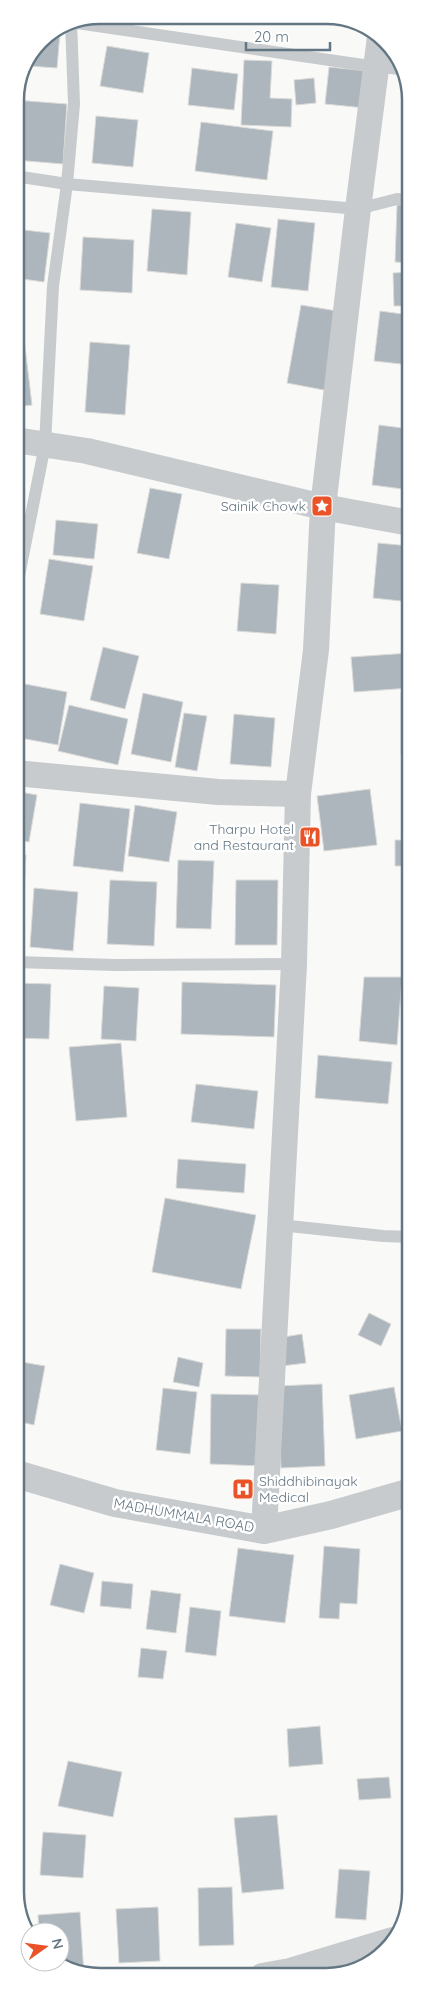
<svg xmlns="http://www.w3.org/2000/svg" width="426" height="1992" viewBox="0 0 426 1992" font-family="Quicksand,sans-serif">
	<rect width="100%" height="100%" fill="#f9f9f7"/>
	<path fill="#adb6bc" stroke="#dbdbd9" d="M148,20v3h-35v-2z
		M51,32l9,1 -3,35 -29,-2 12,-26z
		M107,46l42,7 -6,40 -43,-7z
		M244,60l28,1 -2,37 22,1 -1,28 -50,-2z
		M329,67l39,4 -3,37 -40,-4z
		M192,68l46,6 -4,36 -46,-5z
		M314,78l2,25 -20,2 -2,-25z
		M15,100l52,4 -4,60 -48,-4z
		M96,116l42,4 -5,47 -41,-4z
		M201,122l72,9 -6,49 -72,-9z
		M397,205h13v58l-15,-1z
		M152,209l39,3 -4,63 -40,-4z
		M278,219l37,4 -7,68 -37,-4z
		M236,223l35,5 -9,54 -34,-5z
		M15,229l35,4 -6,49 -29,-4z
		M83,237l51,3 -2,53 -52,-3z
		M410,272v34h-16l-1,-33z
		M301,305l42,7 -14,79 -42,-8z
		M380,311l30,4v50l-36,-4z
		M24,338l8,67 -17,2v-68z
		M90,342l40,3 -5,70 -40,-3z
		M379,425l31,4v61l-38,-5z
		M150,488l32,6 -13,65 -32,-6z
		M56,520l42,4 -4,35 -41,-4z
		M378,543l32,3v56l-37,-4z
		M49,559l44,7 -9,55 -44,-7z
		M241,583l38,2 -3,49 -39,-3z
		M103,647l36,9 -14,53 -35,-9z
		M410,653v35l-56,4 -3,-35z
		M25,684l42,8 -9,53 -43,-8z
		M143,693l40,9 -12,60 -40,-8z
		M401,693h9l1,61h-10z
		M69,705l59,14 -10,46 -60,-14z
		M184,713l23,3 -10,55 -22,-4z
		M234,714l41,4 -4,49 -41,-3z
		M370,789l7,56 -53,6 -7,-55z
		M15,791l22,4 -8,47 -14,-3z
		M80,803l50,6 -7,63 -50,-6z
		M135,805l42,7 -8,50 -41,-6z
		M395,840h16v26h-16z
		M15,854l11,1 -4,90h-7z
		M178,860l36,1 -3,68 -35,-1z
		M403,877h8v59h-7z
		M110,880l47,2 -3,64 -47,-2z
		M236,880h42l-1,65h-42z
		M34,888l44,4 -5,59 -43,-4z
		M364,977h38l-5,68 -38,-4z
		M182,982l94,3 -2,52 -93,-3z
		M15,983l36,1 -2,55 -34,-1z
		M104,986l35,2 -3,53 -35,-2z
		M121,1043l6,74 -51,4 -7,-74z
		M318,1055l74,7 -4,42 -73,-6z
		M196,1084l62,7 -4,38 -63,-7z
		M178,1159l68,5 -2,29 -68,-5z
		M165,1198l91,17 -15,74 -89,-17z
		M369,1313l22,11 -10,22 -23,-11z
		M226,1329h35l-1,48 -35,-1z
		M302,1334l4,29 -24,3 -4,-28z
		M178,1357l25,6 -4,24 -26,-5z
		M16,1361l29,5 -11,59 -18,-4z
		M322,1384l3,82 -44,2 -3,-82z
		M394,1387l8,44 -46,8 -7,-44z
		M163,1388l34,4 -7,62 -34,-4z
		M211,1394l52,1 -2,71 -51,-2z
		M324,1546l36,3 -3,55 -17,-1 -1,16 -20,-1z
		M238,1548l56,7 -9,68 -56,-7z
		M60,1564l34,9 -10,40 -34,-8z
		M102,1581l31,3 -2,25 -31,-3z
		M151,1590l30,4 -5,39 -30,-4z
		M190,1607l31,4 -5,45 -31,-4z
		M141,1648l26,3 -4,28 -25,-2z
		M320,1726l3,38 -34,3 -2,-38z
		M68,1761l54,11 -9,45 -55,-11z
		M389,1777l2,21 -32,2 -2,-21z
		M277,1815l7,74 -42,4 -8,-75z
		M16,1828l5,1 -2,22h-3z
		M43,1832l43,3 -3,43 -43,-3z
		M339,1869l31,2 -4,49 -31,-2z
		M232,1887l2,58 -35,1 -1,-58z
		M158,1907l2,54 -41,2 -3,-54z
		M80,1912l4,63 -24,-13v-30h-21l-1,-17z"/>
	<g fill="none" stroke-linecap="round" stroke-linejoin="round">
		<path stroke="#c7cbce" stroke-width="12" d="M70,22l307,45 24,2
			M15,176l52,8 291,25 39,-10 13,1
			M15,596l30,-151 8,-159 14,-102 7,-80 -3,-83
			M15,962l101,3 178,-1
			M280,1225l103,11 28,1"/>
		<path stroke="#c7cbce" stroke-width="26" d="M15,440l72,11 236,56 87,16
			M15,773l203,19 80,2
			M264,1530l30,-566 4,-170 18,-144 7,-143 35,-298 22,-172
			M262,1976l28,-5 103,-31"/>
		<path stroke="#c7cbce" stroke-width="28" d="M16,1474l99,29 149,27 67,-15 80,-23"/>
	</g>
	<defs>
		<g id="sight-square" transform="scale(1.125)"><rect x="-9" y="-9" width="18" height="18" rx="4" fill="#ea5227" stroke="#fff"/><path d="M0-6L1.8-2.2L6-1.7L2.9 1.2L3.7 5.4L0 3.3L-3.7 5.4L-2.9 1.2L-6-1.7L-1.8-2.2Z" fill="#fff"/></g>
		<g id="restaurant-square" transform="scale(1.125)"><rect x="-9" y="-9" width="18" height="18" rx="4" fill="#ea5227" stroke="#fff"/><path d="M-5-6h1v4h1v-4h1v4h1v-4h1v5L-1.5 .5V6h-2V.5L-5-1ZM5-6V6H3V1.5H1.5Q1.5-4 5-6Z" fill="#fff"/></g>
		<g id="hospital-square" transform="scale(1.125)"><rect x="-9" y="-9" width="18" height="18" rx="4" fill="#ea5227" stroke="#fff"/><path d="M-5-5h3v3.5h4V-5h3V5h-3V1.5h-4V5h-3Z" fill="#fff"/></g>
	</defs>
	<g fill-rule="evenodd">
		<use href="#sight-square" x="322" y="506"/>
		<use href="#restaurant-square" x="310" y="837"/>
		<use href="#hospital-square" x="243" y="1489"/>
	</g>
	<g text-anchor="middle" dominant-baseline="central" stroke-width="5" stroke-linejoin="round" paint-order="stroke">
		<g font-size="14" fill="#637683" stroke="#fff" text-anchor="end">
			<text x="306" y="506">Sainik Chowk</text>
			<text x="294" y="829">Tharpu Hotel<tspan x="294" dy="16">and Restaurant</tspan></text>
			<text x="259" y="1481" text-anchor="start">Shiddhibinayak<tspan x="259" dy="16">Medical</tspan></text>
		</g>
		<g font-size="14" fill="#637683" stroke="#fff">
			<text transform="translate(184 1515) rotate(10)">MADHUMMALA ROAD</text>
		</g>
	</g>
	<path d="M0 0H426V1992H0ZM100 24H326A76 76 0 0 1 402 100V1892A76 76 0 0 1 326 1968H100A76 76 0 0 1 24 1892V100A76 76 0 0 1 100 24Z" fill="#fff" fill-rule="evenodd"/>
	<path fill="none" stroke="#637683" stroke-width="2.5" d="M100 24H326A76 76 0 0 1 402 100V1892A76 76 0 0 1 326 1968H100A76 76 0 0 1 24 1892V100A76 76 0 0 1 100 24Z"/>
	<g transform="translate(45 1947) rotate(76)"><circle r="24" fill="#ffffff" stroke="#c1c8cd"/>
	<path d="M0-4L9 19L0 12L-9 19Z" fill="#ea5227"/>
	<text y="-8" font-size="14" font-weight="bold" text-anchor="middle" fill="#637683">N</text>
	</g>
	<path d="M246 42v8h84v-8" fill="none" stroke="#637683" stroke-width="2.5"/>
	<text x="254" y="42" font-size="15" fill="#637683" stroke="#ffffff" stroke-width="4" paint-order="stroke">20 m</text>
</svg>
